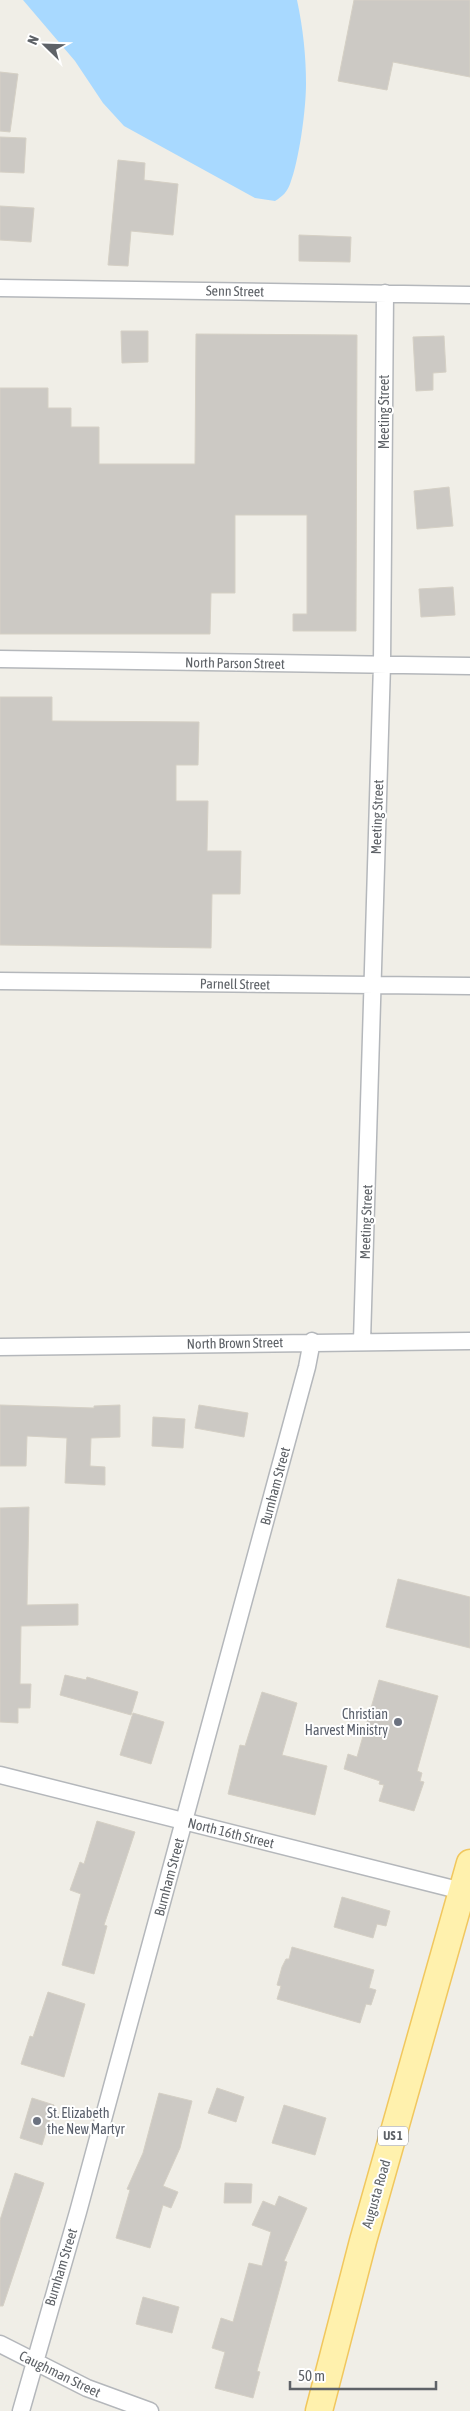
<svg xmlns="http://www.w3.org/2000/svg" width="470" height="2411" viewBox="0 0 470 2411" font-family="'Asap Condensed',sans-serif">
	<rect width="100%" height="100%" fill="#f0eee7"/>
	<path fill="#a8d9ff" d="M23,0h274c6,28 9,56 9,84 0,26 -7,77 -16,100 -3,8 -7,12 -15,17l-20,-3 -131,-72 -21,-23 -28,-42z"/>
	<path fill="#ccc9c4" stroke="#d5d0c5" d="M354,0h116v77l-77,-15 -6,28 -49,-9z
		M0,72l18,2 -8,58 -10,-1z
		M0,137l26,1 -2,35 -24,-1z
		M118,160l27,3 -1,17 34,4 -5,51 -42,-4 -3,35 -20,-1z
		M0,206l34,2 -3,34 -31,-2z
		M299,235l52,2 -1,25 -51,-1z
		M121,331h27v31l-26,1z
		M196,334l161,1 -1,296h-63v-17h14v-99h-72v78h-24l-1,41h-210v-246h48v20h23v19h28v37h96z
		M444,336l2,36 -13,1v17l-17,1 -3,-54z
		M449,487l4,39 -36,3 -3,-38z
		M453,587l2,28 -34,2 -2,-28z
		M0,697h52v24l147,1 -1,43h-22v36h32l-1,50h34l-1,43h-28l-1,54 -211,-3z
		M0,1405l94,3v-2l26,-1v32l-29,1 -1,28 15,1v18l-40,-2 2,-45 -40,-2 -1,30h-26z
		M199,1405l49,8 -4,24 -49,-9z
		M153,1417l32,2 -2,29 -31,-2z
		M29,1507l-2,98 51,-1v21l-57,1 -1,58h11l-1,24h-12v15l-18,-1v-214z
		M398,1579l72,18v51l-84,-21z
		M65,1675l21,5 1,-3 51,15 -7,23 -71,-20z
		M379,1680l59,16 -21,75 5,2 -2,8 4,1 -10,29 -35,-10 5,-16 -5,-1 1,-3 -36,-12 4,-15 9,3z
		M262,1692l35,11 -15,52 45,11 -12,49 -87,-21 12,-49 5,1z
		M133,1713l31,9 -13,42 -31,-9z
		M97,1821l38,11 -31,93 3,1 -13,48 -32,-9 19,-71 -11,-4 10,-28 4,2z
		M342,1897l48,14 -4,15 -9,-2 -4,14 -39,-11z
		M292,1947l82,23 -5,18 7,2 -5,15 -5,-1 -6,19 -83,-24 4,-13 -4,-1 5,-18 4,-8h3z
		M48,1992l37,12 -21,73 -43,-13 9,-28 3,1z
		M217,2088l27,9 -8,25 -28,-9z
		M159,2093l33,8 -12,47 -17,38 15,6 -7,16 -8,-3 -13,43 -34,-10 14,-48 -3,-1 16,-36z
		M32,2098l22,7 -12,40 -22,-7z
		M284,2105l42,13 -11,37 -43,-12z
		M15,2173l29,10 -41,123h-3v-86z
		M225,2183l27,1 -1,19h-27z
		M279,2196l28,12 -23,53 3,1 -30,109 3,1 -7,26 -38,-10 10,-36 -13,-4 9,-30 12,4 16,-59 13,3 9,-34 -19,-7 11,-24 12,5z
		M143,2297l36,10 -7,26 -36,-9z"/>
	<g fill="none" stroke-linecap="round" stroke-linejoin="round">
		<g stroke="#b4b7bb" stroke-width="19">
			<path id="minor" d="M0,288l470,7
				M0,659l470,7
				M0,981l470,5
				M362,1341l20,-677 3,-371
				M0,1347l470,-6
				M0,1775l462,116
				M0,2344l87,44 63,23
				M21,2411l57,-199 229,-845 5,-26"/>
		</g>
		<g stroke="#f1c75e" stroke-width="29">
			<path id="primary" d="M319,2411l44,-170 107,-378"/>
		</g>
		<use href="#minor" stroke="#fff" stroke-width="16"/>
		<use href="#primary" stroke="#fff1ad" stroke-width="26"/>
	</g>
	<g fill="#6b7280" stroke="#fff" stroke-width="2">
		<circle cx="398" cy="1722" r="5"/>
		<circle cx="37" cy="2121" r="5"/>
	</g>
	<g text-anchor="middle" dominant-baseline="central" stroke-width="4" stroke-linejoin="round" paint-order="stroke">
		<rect fill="#fff" stroke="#8e9195" stroke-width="1" x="378" y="2126.5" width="30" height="19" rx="4"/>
		<g font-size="12" font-weight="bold" fill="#5e6267">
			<text x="393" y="2136">US 1</text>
		</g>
		<g font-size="14" fill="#5e6267" stroke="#fff">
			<text transform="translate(235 291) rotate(1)">Senn Street</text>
			<text transform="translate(384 412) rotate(-90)">Meeting Street</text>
			<text transform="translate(235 663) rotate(1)">North Parson Street</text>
			<text transform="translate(377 817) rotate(-88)">Meeting Street</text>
			<text transform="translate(235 984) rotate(1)">Parnell Street</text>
			<text transform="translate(366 1222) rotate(-88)">Meeting Street</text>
			<text transform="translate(235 1343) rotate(-1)">North Brown Street</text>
			<text transform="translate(275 1486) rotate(-75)">Burnham Street</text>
			<text transform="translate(231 1833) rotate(14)">North 16th Street</text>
			<text transform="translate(169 1877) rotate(-75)">Burnham Street</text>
			<text transform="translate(376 2194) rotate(-74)">Augusta Road</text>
			<text transform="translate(61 2267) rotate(-73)">Burnham Street</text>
			<text transform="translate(60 2374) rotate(26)">Caughman Street</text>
		</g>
		<g font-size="14" fill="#5b616d" stroke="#fff" text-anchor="end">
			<text x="388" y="1714">Christian<tspan x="388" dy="16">Harvest Ministry</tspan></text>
			<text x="47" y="2113" text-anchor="start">St. Elizabeth<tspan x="47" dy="16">the New Martyr</tspan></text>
		</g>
	</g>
	<g transform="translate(45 45) rotate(293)" stroke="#ffffff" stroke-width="4" paint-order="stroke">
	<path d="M0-4L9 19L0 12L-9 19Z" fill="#5e6267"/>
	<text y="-8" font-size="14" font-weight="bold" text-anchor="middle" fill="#5e6267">N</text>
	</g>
	<path d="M290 2381v8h146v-8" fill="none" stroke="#5e6267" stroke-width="2.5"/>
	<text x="298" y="2381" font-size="15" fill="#5e6267" stroke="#ffffff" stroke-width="4" paint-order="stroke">50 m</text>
</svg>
